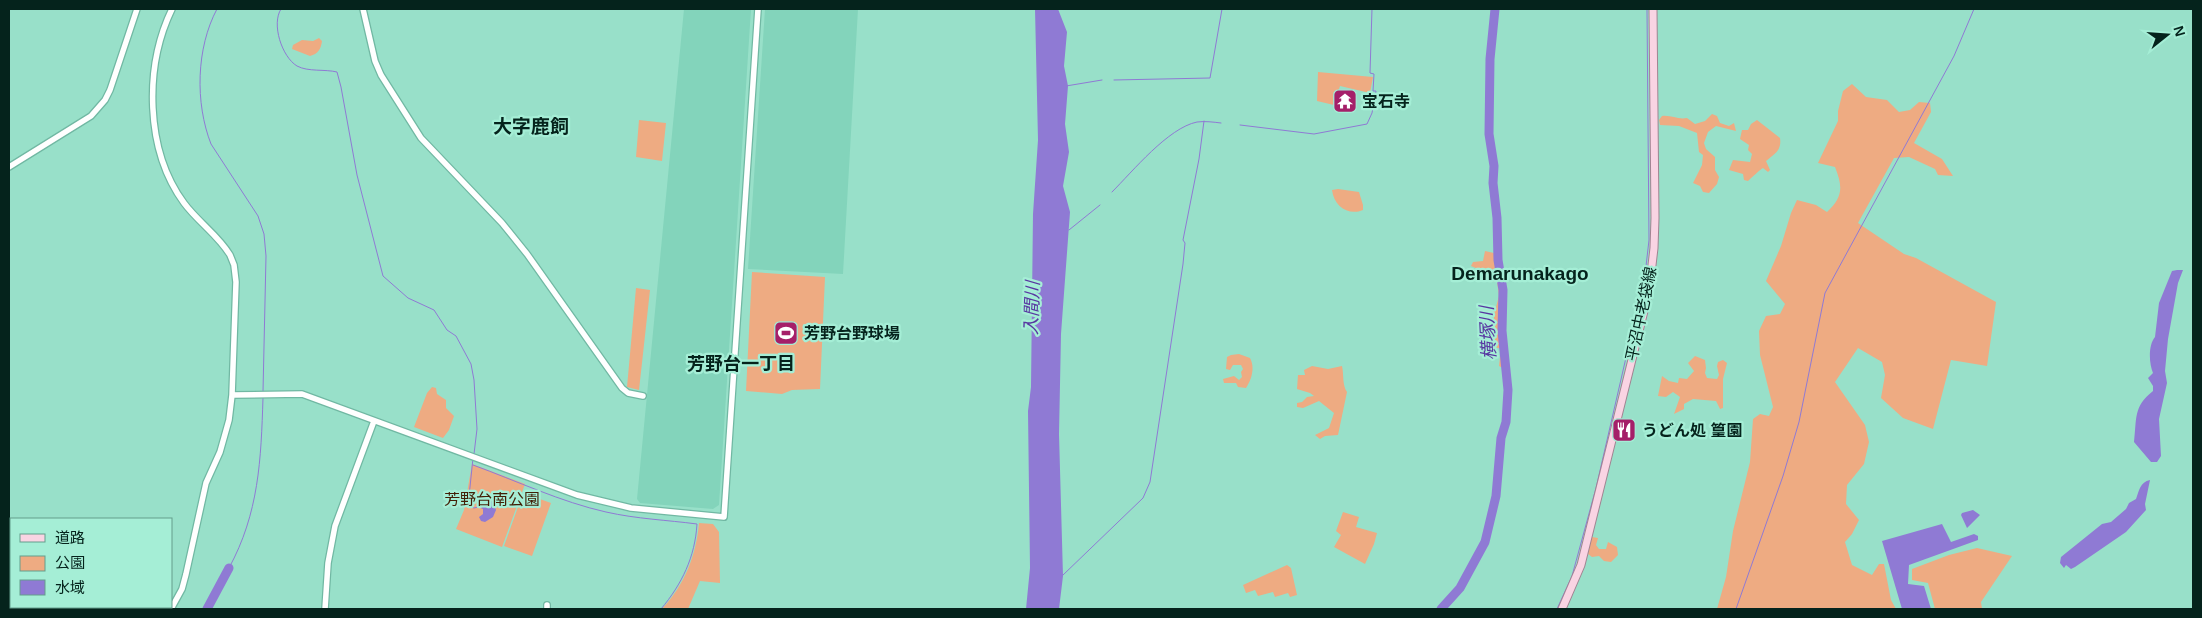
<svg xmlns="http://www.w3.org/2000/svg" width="2202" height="618" viewBox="0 0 2202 618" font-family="Arial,'Noto Sans JP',sans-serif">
	<rect width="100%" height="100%" fill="#98e0c9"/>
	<path fill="#83d4bb" d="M684,9h67l-32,496 -6,4 -73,-6 -3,-4z
		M765,9h93l-15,265 -95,-5z"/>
	<path fill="#eeab82" d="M319,38l3,3c-1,8 -4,13 -12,15l-18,-7 1,-4 9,-5 11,1z
		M1318,72l55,5 -3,16 -30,-7 -6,19 -17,-4z
		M1852,84l14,13 21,3 12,12 11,-2 9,-8 11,1 1,9 -17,31 28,16 11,17 -15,-1 -3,-6 -26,-12 -15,1 -36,65 46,31 12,4 80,44 -9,64 -36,-6 -18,69 -30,-11 -22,-20 4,-23 -3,-13 -24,-14 -23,34 30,43 4,17 -5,22 -17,21 -1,19 13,16 -7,14 -7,8 7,23 20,10 7,-11h5l7,36 5,9h-179l9,-32 7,-46 17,-69 3,-43 7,-5 9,2 4,-9 -13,-52 -1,-24 7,-15 14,-2 5,-10 -19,-23 15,-35 10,-33 6,-13 19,5 11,7c16,-15 16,-25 8,-45l-17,-4 20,-42v-10l5,-20z
		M1712,114l5,2 3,7 9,3 5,-3 2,8 -20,-5 -8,6 -4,11 2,6 9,8v13l4,7 -2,7 -8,9 -6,-1 -3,-6 -7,-3 9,-18 1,-10 -4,-3 -2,-19 -18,-7 -19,-1 -1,-5 3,-4c10,-1 16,4 25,2l8,6 10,-3z
		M639,120l27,3 -4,38 -26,-4z
		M1757,120l23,18c2,13 -6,16 -14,23l4,9 -2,2 -5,-4c-1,0 -14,12 -15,13l-4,-1 -1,-6 -14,-4 4,-10 17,2 2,-8 -4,-4 1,-5 -9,-6 2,-9h6l3,-6z
		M1338,189l21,3 4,13v5c-14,6 -29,-3 -31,-20z
		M1485,251l9,2 5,3 1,14 -2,5 3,17 -1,35 6,17 1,20 -2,5 -6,-3 2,-17 -6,-2 -1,-10 -7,-1 4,-13 3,-1v-8l-15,-2 4,-5h13l3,-11 -2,-15 -13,1 -6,-13 -7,-3 2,-4 10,-1z
		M752,272l73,5 -5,112 -28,1 -10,4 -36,-3z
		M636,288l14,2 -11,100 -12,-3z
		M1239,354l11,4c5,9 2,21 -4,30l-8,-1 -2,-4h-12l-1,-4 11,-3 5,4 3,-3 -1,-5 2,-3 -2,-4h-8l-3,5 -4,-1 1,-12 4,-2z
		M1695,356l10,4 1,8 -1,5 2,5 10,1 2,-4 -2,-9 1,-4 5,-2 4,3 -4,16v29l-3,1 -4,-8 -23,-2 -9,5v5l-10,5 6,-17 -7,-5 -7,5 -8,-1 4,-20 7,5 9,2 1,-5 8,1 7,-8 -6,-8z
		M1312,366l16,3 14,-3c2,8 0,19 5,26l-9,43 -13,1 -5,3 -5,-4 14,-7 5,-15 -15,-12 -16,7 -6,-1v-4l5,-1 5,-5 7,-1 -4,-3 -13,-4 1,-14h7l-1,-5z
		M432,387l4,1 1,6 9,6v8l8,8 -5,14 -6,8 -29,-11 13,-34z
		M472,464l53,20 -23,63 -46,-18 8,-19z
		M523,493l28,10 -19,53 -28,-10z
		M1343,512l16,5 -3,10 21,6 -3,11 -9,20 -31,-17 7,-12 -5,-4z
		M699,523l14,1 6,8 1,51 -20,-2 -12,28h-26c23,-25 34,-53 37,-86z
		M1592,537l6,1 -2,7 3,4h7l2,-7 9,5 1,8 -7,7 -7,-1 -5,-5 -7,1 -4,-3 1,-12z
		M1977,548l35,8 -31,46 1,7h-47l-7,-26 -16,-3v-11l37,-14z
		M1287,565l4,3 6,27 -7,2 -2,-4 -13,4 -2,-5 -15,4 -3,-6 -9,3 -3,-8z"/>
	<path fill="#8f7ad4" d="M1035,9h23l9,23 -3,34 4,20 -3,38 4,28 -6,34 7,26 -9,122 -2,100 4,142 -4,33h-33l4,-41 -2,-157 3,-24 2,-173 5,-74z
		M2177,270h6l-5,13 -10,56 -3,32 2,12 -8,36 2,37 -4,6h-6l-17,-20c3,-24 -1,-35 19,-51v-5l-5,-8 5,-5c-4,-9 -5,-28 2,-36l4,-34 13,-32z
		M2150,480l-5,24 1,6 -20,22 -51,35 -4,2 -5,-4 -2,3 -4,-5 1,-6 41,-33 9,-2 15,-13 3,-6 7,-4c3,-8 4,-17 14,-19z
		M484,498l9,4 3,8 -3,7 -8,5 -4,-1 -2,-4 4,-3v-5l-5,-2z
		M1973,510l7,5 -13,13 -6,-13 1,-2z
		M1942,524l9,18 23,-8 4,2v4l-69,25 -1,19 16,2 7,23h-29l-20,-68z"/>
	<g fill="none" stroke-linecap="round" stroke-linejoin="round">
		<path stroke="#8f7ad4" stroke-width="1" d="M217,9c-21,39 -22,94 -6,135l47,72 6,18 2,22 -3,136
			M281,9c-10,15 1,48 16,57 11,6 28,3 40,6l4,15 16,88 26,101 25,22 26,12 13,20 9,6 15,28 3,16 3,49 -3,25
			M1114,80l96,-2 12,-69
			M1066,86l36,-6
			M1240,125l74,9 53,-10 5,-11 4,-22h-3l1,-17 -4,-1 2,-64
			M1112,192c21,-21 56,-64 85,-70 8,-1 16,0 24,1
			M1069,230l31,-25
			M473,458l-5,48 6,2 4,-1
			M473,465c44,16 88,37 133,47 31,7 61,8 91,12 -2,33 -15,60 -36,85
			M229,568c30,-55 32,-108 34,-170
			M1062,576l81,-78 7,-16 33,-218 2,-21 -2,-3 16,-81 5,-38
			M1557,609l15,-33 24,-88 49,-213 4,-35 -2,-231
			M1736,609l47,-133 16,-54 26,-129 129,-237 20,-47"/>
		<path stroke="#8f7ad4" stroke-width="9" d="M207,609l22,-41
			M1441,609l19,-21 25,-46 11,-46 5,-58 5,-16 2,-32 -6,-59 1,-41 -5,-30 -1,-42 -4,-35 1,-17 -5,-32 1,-75 5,-50"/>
		<g stroke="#71b8a3" stroke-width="8">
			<path id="minor" d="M363,9l12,52 6,14 40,63 81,85 25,31 95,134 6,5 15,3
				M9,167l82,-51 14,-16 5,-10 27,-81
				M232,395l70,-1 275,101 54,13 93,9 34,-508
				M171,609l11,-20 4,-15 20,-91 14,-31 9,-32 3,-25 4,-113 -2,-17 -4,-10c-12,-20 -32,-33 -46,-52 -39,-53 -40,-136 -12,-194
				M325,609l3,-46 7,-37 39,-105
				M547,609v-4"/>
		</g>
		<g stroke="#a18492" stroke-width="9">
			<path id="major" d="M1562,609l19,-44 68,-274 5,-43 1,-30 -2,-209"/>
		</g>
		<use href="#minor" stroke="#fff" stroke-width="5.5"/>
		<use href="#major" stroke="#f9d4e3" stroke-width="7"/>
	</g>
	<defs>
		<g id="temple-square" transform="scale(1.25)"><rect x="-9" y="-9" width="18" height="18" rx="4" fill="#a51f69" stroke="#a5eed6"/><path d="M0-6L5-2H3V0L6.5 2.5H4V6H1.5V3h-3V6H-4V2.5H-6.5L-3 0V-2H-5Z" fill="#fff"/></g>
		<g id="stadium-square" transform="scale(1.25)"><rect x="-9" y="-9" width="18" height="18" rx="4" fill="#a51f69" stroke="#a5eed6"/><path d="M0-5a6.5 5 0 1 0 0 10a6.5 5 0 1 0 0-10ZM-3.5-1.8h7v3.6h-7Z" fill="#fff"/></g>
		<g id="restaurant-square" transform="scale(1.25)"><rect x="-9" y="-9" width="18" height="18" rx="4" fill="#a51f69" stroke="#a5eed6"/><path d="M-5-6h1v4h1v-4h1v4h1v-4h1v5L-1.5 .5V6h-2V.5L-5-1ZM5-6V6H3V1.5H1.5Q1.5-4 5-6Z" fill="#fff"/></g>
	</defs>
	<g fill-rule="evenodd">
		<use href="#temple-square" x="1345" y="101"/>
		<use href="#stadium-square" x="786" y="333"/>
		<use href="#restaurant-square" x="1624" y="430"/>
	</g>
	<g text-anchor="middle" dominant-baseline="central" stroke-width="4.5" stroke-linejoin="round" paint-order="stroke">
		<g font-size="16" font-weight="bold" fill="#05231c" stroke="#a5eed6" text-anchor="start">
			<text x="1362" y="101">宝石寺</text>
			<text x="804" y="333">芳野台野球場</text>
			<text x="1642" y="430">うどん処 篁園</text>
		</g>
		<g font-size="16" fill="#05231c" stroke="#a5eed6">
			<text transform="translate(1641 314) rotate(-78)">平沼中老袋線</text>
		</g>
		<g font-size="16" fill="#421f06" stroke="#a5eed6">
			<text x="492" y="499">芳野台南公園</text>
		</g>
		<g font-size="18" font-style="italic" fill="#5837a1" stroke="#a5eed6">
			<text transform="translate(1032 308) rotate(-88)">入間川</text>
			<text transform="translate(1488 333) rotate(-93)">横塚川</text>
		</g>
		<g font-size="18" font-weight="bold" fill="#05231c" stroke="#a5eed6">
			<text x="741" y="364">芳野台一丁目</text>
		</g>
		<g font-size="19" font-weight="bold" fill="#05231c" stroke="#a5eed6">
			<text x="531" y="126">大字鹿飼</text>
			<text x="1520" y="273">Demarunakago</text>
		</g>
	</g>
	<rect width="2202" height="618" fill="none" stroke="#05231c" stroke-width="20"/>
	<rect x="10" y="518" width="162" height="90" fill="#a5eed6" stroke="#659d8c"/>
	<rect x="20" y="534" width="25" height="8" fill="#f9d4e3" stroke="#659d8c"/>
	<text x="55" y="543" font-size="15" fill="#05231c">道路</text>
	<rect x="20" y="556" width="25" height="15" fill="#eeab82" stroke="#659d8c"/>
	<text x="55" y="568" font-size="15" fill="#05231c">公園</text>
	<rect x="20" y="580" width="25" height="15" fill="#8f7ad4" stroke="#659d8c"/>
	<text x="55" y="593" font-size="15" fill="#05231c">水域</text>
	<g transform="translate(2167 35) rotate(73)" stroke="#a5eed6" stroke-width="4" paint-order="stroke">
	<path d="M0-4L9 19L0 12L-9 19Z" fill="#05231c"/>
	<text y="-8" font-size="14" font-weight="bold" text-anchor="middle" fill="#05231c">N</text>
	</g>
</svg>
